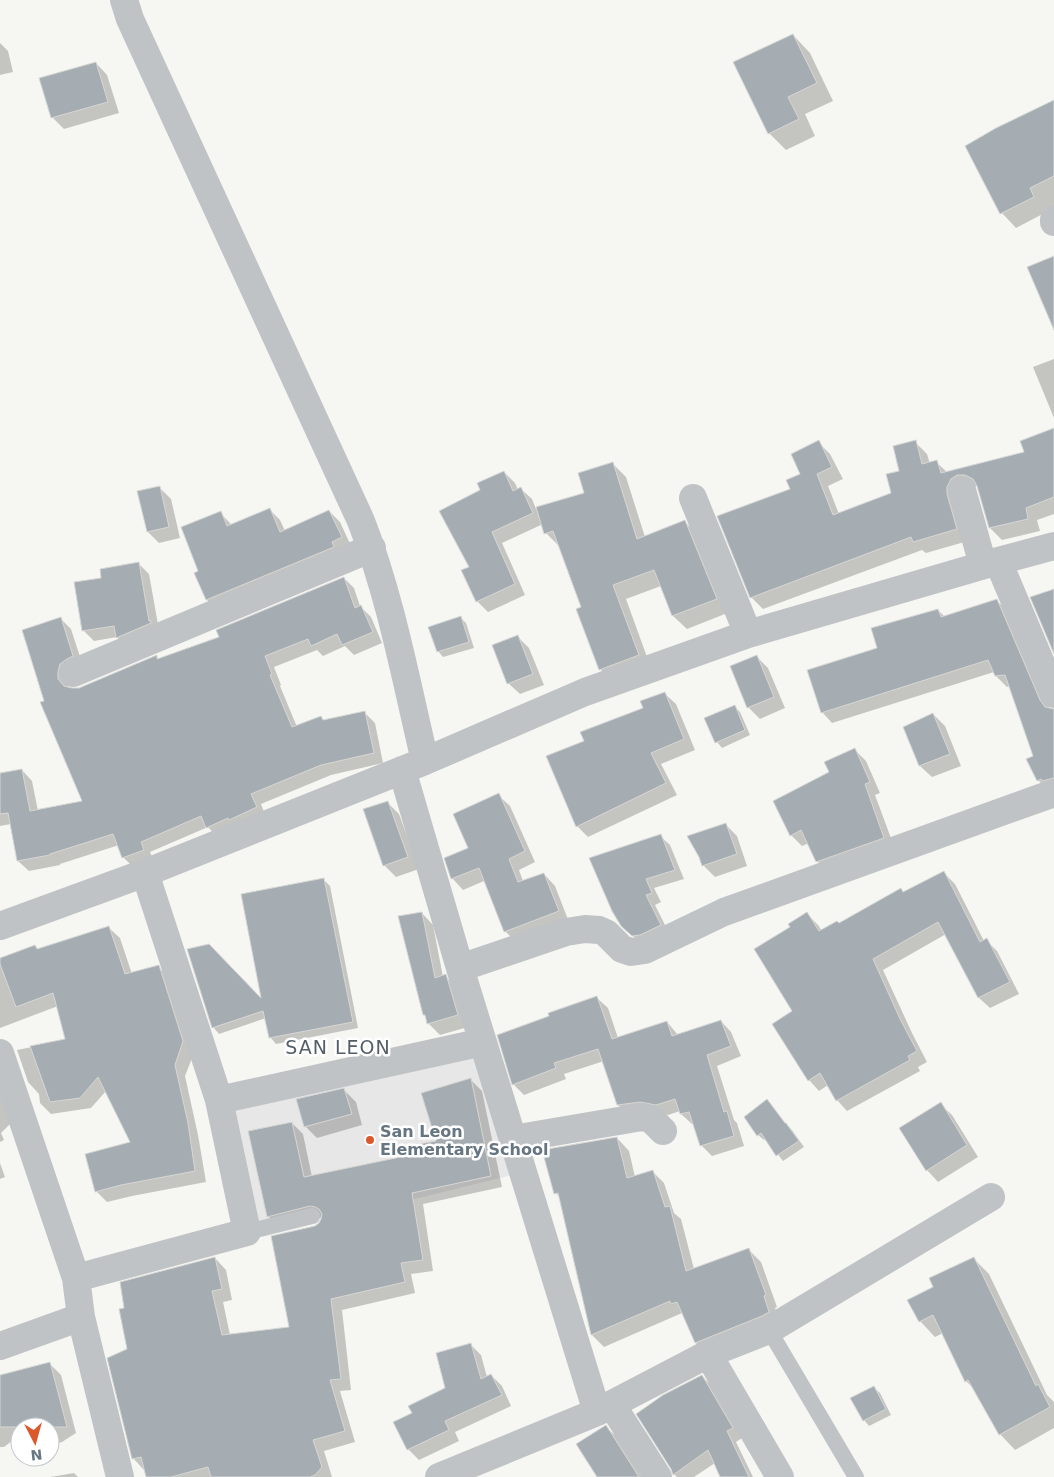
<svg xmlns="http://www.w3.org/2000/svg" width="1054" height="1477" viewBox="0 0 1054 1477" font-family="'DejaVu Sans',sans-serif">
	<rect width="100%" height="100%" fill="#f6f6f2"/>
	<path fill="#e6e7e6" d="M475,1054l37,121 -251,62 -29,-133z"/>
	<path fill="#0003" d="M793,35l17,18 23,48 -28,13 10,22 -29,14 -17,-17z
		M0,43l8,8 5,21 -13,3z
		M96,63l11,12 12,38 -55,16 -12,-12z
		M1054,102v106l-38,20 -14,-15 -36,-67z
		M1054,359v59l-21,-51z
		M1054,430v84l-17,6 3,11 -38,9 -12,-12 -12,-42 -8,1 -2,54 -42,12 -4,-3 -159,59 -12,-12 41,-107 10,-15 16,-33 12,12 13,25 -15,7 11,28 54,-20 7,-22 15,-30 12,12 3,10 6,-2 12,11 78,-20z
		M613,464l13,13 19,60 40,-15 13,13 32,77 -43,17 -14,-13 -12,-30 -35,13 25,69 -37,14 -14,-13 -18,-62 -23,-61 -13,-13 -3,-9 -41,19 23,52 -37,17 -11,-11 -7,-34 12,-77 22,-18 11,11 3,7 3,-1 11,10 4,10 50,-16z
		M159,487l12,12 9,39 -21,5 -11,-11z
		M269,509l11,11 5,11 44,-20 11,11 12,26 -134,63 -11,-11 -11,-27 4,-1 20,-59 12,12z
		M138,563l11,11 10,56 -31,18 -11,-11 -23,4 -11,-11z
		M344,578l10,10 6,18 11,11 11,26 -28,12 -9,-9 -22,10 -6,-6 -43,17 7,18 -1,1 17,41 24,-9 4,3 39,-9 11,11 8,40 -52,12 -70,29 5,13 -48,21 -10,-11 -58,25 4,9 -20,7 -11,-11 -4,-12 -59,19v1l-31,6 -11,-10 -7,-37 -11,2v-52l22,-4 10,11 6,30 46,-9 -38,-100 15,-83 10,10 12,37 -16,17 1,6h11l77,-33 3,3 62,-21z
		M997,601l11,10 42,100 4,5v73l-5,2 -11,-11 -10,-20 7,-4 -25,-70 -3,1 -11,-11 -2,-4 -162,51 -10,-11 56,-63 60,-39 7,7z
		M461,618l5,5 8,25 -31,9 -5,-6z
		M517,636l12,12 15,37 -24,9 -12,-11z
		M757,657l11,11 17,40 -25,11 -12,-12z
		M664,693l12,11 19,46 -34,14 16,31 -89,42 -11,-11 9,-84 58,-34z
		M735,707l5,5 10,23 -28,13 -5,-6z
		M933,714l12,12 16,40 -29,11 -12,-11 -16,-39z
		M855,750l11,11 14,32 -5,2 20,54 -66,23 -12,-11 -8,-18 -7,3 -11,-11 39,-63z
		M498,795l12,11 25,56 -16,8 4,11 21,-7 11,12 14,36 -53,20 -11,-11 -21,-50 -21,9 -11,-12z
		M387,802l12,12 20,55 -23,8 -12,-12z
		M725,824l12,12 10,30 -32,11 -12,-12z
		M660,836l10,9 14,34 -30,9 7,14 -6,3 15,30 -27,10 -11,-10 -19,-25z
		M944,873l11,11 29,57 2,-1 11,11 22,43 -29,14 -11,-10 -33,-64 -63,36 29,63 15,29 -9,5 2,4 -73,40 -10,-11 -9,-15 -9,6 -10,-11 -15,-68 -2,-84 15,-14 11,11 4,6 17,-6 62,-35 3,3z
		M324,880l6,6 28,142 -82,16 -6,-7 -4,-19 -47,16 -6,-7 50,-25z
		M422,913l11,12 10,52 2,-1 12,12 11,39 -28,8 -11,-11 -2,-7 -3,-2z
		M109,928l11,10 12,36 26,-7 11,10 25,76 -9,23 13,59 8,47 -74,14 -25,6 -11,-11 36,-48 -26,-52 -15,17 -40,6 -11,-11 -1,-9 -11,-12 -11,-32 50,-10 -9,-34 -58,22v-69l35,-13 4,4z
		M597,998l11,10 10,30 49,-16 11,13 43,-14 10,11 10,24 -24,10 17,54 3,3 7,23 -32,10 -11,-11 -7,-21h-2l-11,-10 -1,-3 -12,4 -17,-3 -22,3 -11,-10 -14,-44 -40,13 2,5 -42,16 -11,-11z
		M470,1079l12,12 20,96 -79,17 10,67 -22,3 4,19 -73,17 9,80 -11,1 15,51 -31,9 8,26h-185l-3,-7 -11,-12 -5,-108 87,-92 11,12 6,30 -9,2 7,33 61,-7 24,-101 5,-3 3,-7 -44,11 -11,-12 24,-93 11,11 9,43 104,-22 21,-14z
		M0,1081l13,40 -12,12 3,7 -4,2z
		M344,1090l12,12 6,23 -45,13 -12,-12z
		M940,1104l12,11 26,42 -40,25 -11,-12z
		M745,1117l41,7 6,6 12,17 -21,14 -17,-22 -2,1 -6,-5z
		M617,1138l12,13 6,26 17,-6 12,12 10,30 7,6 13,50 55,-19 12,12 16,45 -2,1 6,16 -73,31 -12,-12 -12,-27 -2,-3 -78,34 -12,-12 -32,-137 -4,-5z
		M0,1163l5,14 -5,2z
		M973,1258l16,16 58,121 7,7v26l-39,22 -15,-16 -25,-44 -9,-9 -23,-48 -8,4 -15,-16 15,-34z
		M470,1344l11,11 6,22 4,-2 11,11 9,20 -56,26 4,9 -40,19 -11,-11 -13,-26 19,-9 33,-26z
		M50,1364l11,11 15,58 -14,9 -12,3v-18h-30v8l-16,12h-4v-70z
		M702,1376l10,10 30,52 -6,4 17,35h-31l-7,-14 -21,14h-17l-3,-3z
		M874,1388l6,5 11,22 -22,11 -5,-6z
		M606,1427l11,10 25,40h-44z
		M74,1473l4,4h-28z"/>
	<path fill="#a5adb3" stroke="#d7d7d5" d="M793,34l24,49 -29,14 11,22 -31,15 -35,-72z
		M96,62l12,40 -57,16 -12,-40z
		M1054,100v76l-24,12 4,9 -34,17 -35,-68 31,-18z
		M1054,256v74l-27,-63z
		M1054,428v69l-28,11 2,11 -39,9 -12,-42 -4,-7 -8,-4h-8l-6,4 -4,8v7l10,35 -44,13 -2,-5 -161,61 -33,-82 73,-27 -4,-9 14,-6 -9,-20 28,-14 13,27 -15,7 16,41 58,-22 -5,-19 13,-3 -6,-25 23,-6 6,24 15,-4 4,13 83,-21 -4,-11z
		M613,462l24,77 48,-19 32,79 -45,17 -18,-46 -41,15 26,70 -40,15 -23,-61 5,-2 -28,-76 -9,3 -8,-27 48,-14 -6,-20z
		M504,471l9,20 8,-4 12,26 -41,19 23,52 -39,18 -15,-32 8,-3 -30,-56 41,-21 -3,-7z
		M160,486l9,41 -22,5 -10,-41z
		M270,508l10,24 49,-22 13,27 -10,5 2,5 -128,53 -12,-27 4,-2 -17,-44 40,-16 6,15z
		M139,562l10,59h2v2l-35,15 -2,-12 -32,5 -8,-49 27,-4 -1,-9z
		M344,577l11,31 6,-3 12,27 -31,13 -5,-11 -26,12 -3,-7 -43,17 7,18 -2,1 22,52 29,-11 2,4 42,-9 9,42 -53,12 -70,29 6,13 -28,13 -1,-2 -22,10 -5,-12 -60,26 3,8 -22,8 -9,-24 -63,20v1l-33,6 -9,-48 -8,1v-41l22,-4 8,42 52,-10 -42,-99 4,-1 -22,-71 39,-13 12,39 -6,3 -7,5 -2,8v7l6,7 8,2h7l78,-33v4l62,-22 -3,-7z
		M1054,589v65l-24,-57z
		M997,599l43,101 5,7 9,2v69l-12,3 -1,-2 -4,2 -11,-22 7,-3 -28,-81 -10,1 -7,-16 -167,53 -14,-43 70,-22 -6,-20 67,-19 3,8z
		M461,616l8,26 -32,10 -9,-25z
		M518,635l15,39 -26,10 -15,-39z
		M757,655l17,42 -27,11 -17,-42z
		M665,692l19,47 -33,14 15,30 -90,44 -30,-71 38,-15 -4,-9 63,-24 -3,-7z
		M735,705l10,25 -30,13 -11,-25z
		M933,713l17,41 -31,12 -16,-39z
		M855,748l15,34 -5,2 19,54 -68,24 -15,-32 -11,6 -17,-35 56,-29 -5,-10z
		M499,793l26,58 -16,8 9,23 26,-9 15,38 -55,21 -25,-64 -28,11 -7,-21 24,-10 -15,-34z
		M388,801l20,56 -25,9 -20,-57z
		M726,823l11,31 -35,12 -3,-9 -12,-21z
		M661,834l14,36 -29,9 6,14 -6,2 15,30 -21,10 -8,1 -11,-10 -9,-15 -23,-53z
		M944,871l36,71 7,-4 23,44 -32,16 -40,-76 -65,37 28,62 16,30 -9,5 2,4 -74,41 -16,-28 -12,8 -36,-57 20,-13 -38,-62 36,-22 -2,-3 19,-12 12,19 18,-10 2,2 62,-35 2,4z
		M324,878l29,144 -84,16 -6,-27 -51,17 -25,-79 22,-5 52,54 -20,-104z
		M422,912l13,66 11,-4 12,41 -31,9 -2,-9h-2l-25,-99z
		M109,926l16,48 34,-9 24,76 -8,24 13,58 7,48 -74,14 -26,7 -10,-38 45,-12 -32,-65 -18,21 -30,4 -20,-56 35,-7 -12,-46 -37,14 -16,-43v-6l35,-13 2,4z
		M597,996l15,43 55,-18 5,15 49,-16 10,26 -24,9 17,57 3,-1 7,25 -34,10 -11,-34 -9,2 -5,-15 -19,6 -16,-3 -23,3 -19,-56 -44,14 2,5 -44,17 -15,-50 52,-19 -1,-3z
		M471,1078l20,98 -79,17 11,67 -22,3 4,19 -74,17 10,80 -11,1 15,51 -32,9 9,27 -7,8 -5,2h-99l-3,-10 -37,10h-25l-5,-20 -9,2 -25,-101 20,-9 -8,-40 5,-1 -4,-26 95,-25 7,32 -10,2 10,44 67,-8 -18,-91 44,-10 4,-3 2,-4 1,-5 -3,-5 -4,-2 -5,-1 -43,11 -19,-86 44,-9 12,55 111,-23 -2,-9 23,-4 -15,-48z
		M344,1088l8,26 -48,13 -8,-28z
		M767,1099l18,24h1l13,18 -23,15 -15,-23 -4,3 -13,-19z
		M941,1102l26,43 -41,26 -27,-43z
		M617,1137l10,41 26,-8 12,37 5,-1 16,65 63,-23 17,47 -2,1 5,16 -7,4 -67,27 -18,-41 -6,2 -1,-3 -79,34 -33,-142 -4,1 -12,-44z
		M974,1257l62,129 2,-2 12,23 -51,28 -31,-55 -3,2 -32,-67 -14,7 -12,-22 26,-13 -4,-9z
		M471,1343l10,36 10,-5 11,21 -57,26 4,9 -42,20 -14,-28 19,-9 -4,-7 37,-18 -9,-35z
		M50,1362l17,65h-67v-52z
		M702,1375l31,53 -6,3 22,46h-29l-12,-27 -35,25 -2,-6 -35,-55 27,-19z
		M874,1386l12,23 -23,12 -13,-23z
		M606,1425l33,52h-42l-21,-33z"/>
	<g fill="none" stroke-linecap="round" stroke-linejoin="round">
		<path stroke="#bfc3c6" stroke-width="16" d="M247,1232l65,-16
			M769,1330l87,147"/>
		<path stroke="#bfc3c6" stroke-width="28" d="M124,0l6,19 231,502c30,77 45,160 64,240
			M1054,220v2
			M962,490l21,75
			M693,498l55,136
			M998,561l56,133
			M73,673l299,-125
			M402,770l58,198 137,444
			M0,926l145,-53 280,-112 160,-69 163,-58 250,-73 56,-15
			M460,968l106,-36 19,-3 14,1 7,3 16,16 9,3 14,-2 79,-38 330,-119
			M0,1053l76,225 5,39 39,160
			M219,1100l264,-58
			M513,1139l129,-22 9,2 12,12
			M76,1278l171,-46 -28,-132 -74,-227
			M0,1346l81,-29
			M708,1354l72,123
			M612,1405l46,72
			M439,1477l158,-65 111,-58 61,-24 222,-133"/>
	</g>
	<circle fill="#db582d" stroke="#fff" stroke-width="2" cx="370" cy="1140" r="5"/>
	<g text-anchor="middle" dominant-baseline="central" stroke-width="5" stroke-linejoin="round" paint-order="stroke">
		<g font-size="16" font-weight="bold" fill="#667582" stroke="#fff" text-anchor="start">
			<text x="380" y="1131">San Leon<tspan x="380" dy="18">Elementary School</tspan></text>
		</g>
		<g font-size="19" letter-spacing="1" fill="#535e67" stroke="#fff">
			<text x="338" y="1047">SAN LEON</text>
		</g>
	</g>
	<g transform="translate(35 1442) rotate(174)"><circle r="24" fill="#ffffff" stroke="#c2c8cd"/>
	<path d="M0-4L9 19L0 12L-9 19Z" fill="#db582d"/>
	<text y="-8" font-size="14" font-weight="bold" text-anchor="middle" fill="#667582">N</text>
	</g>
</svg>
